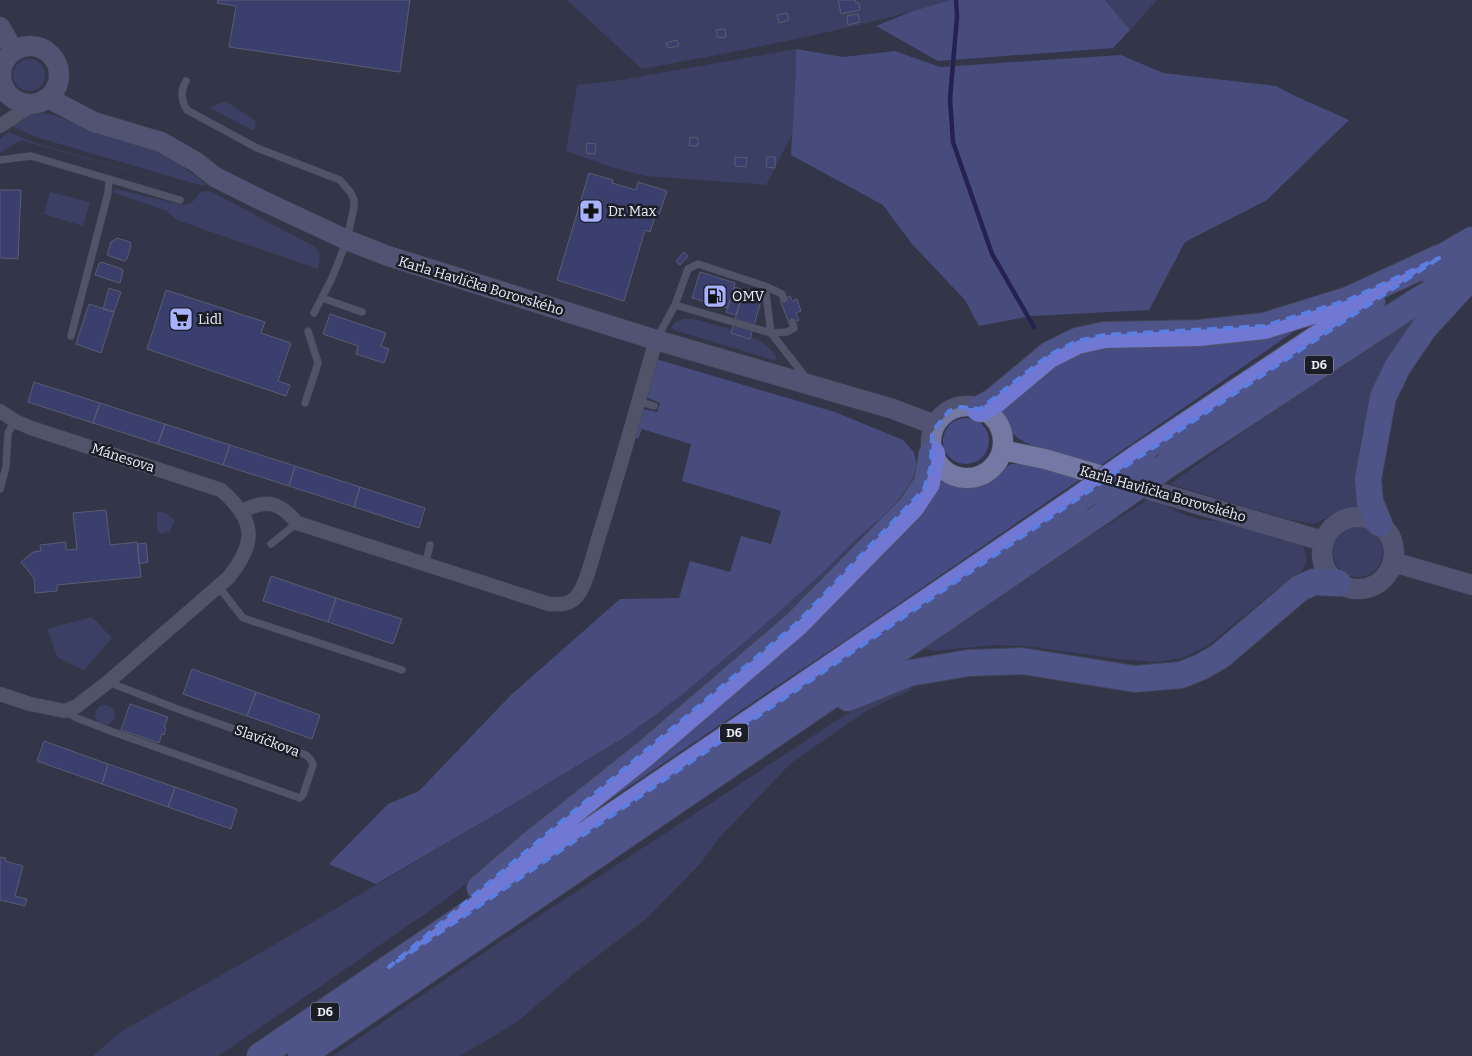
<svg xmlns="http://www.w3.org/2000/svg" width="1472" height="1056" viewBox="0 0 1472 1056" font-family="Bitter,serif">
	<rect width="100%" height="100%" fill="#333649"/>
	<path fill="#464b84" d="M567,0h384c-101,31 -206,49 -309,69z
		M1105,0h52l-27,30z
		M796,49v20l-4,65 -26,51 -120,-9 -35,-9 -45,-16 11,-66 44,-5z
		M13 75a16 16 0 1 1 32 0a16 16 0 1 1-32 0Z
		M225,101l31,20 -2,10 -44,-23z
		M39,113l16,2 33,14 74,22 44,33 -3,2 -167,-49 -27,-12 18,-10z
		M9,132l23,10 161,47 -172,-49 -21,13v-14z
		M116,189l67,16c0,0 7,-2 8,-2 9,-7 5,-14 21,-11l103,55 5,7 -2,15 -141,-49 -10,-9 -55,-19z
		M50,192l40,10 -7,24 -39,-12z
		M1417,316c-22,38 -45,75 -55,118 -6,22 -4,47 -4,69l-1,5 -14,3 -30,13 -30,-6 -113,-34 110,-78z
		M684,319h9c21,6 77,17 84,40l-3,1 -100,-30 -2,-3 2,-4z
		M1299,328l-198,137c-21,-5 -75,-16 -89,-32 -5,-5 -9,-14 -12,-20l77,-64z
		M943 441a23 23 0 1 1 46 0a23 23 0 1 1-46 0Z
		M1031,463l51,15 -236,162 -75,50 -182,124 165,-145 177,-168 13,-23 12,6h15l19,-8 21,-12z
		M911,483l2,4 -150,157 -205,168 -113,88 -143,99 -84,57h-125l29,-25 140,-79 260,-153 106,-64 50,-37 75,-63 101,-94z
		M1151,498l31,16 20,6 35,3 54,16 12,7 4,15 -5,10 -24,17 -71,58 -25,12 -25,4 -38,-3 -94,-13 -31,-1 -61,6 -8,-3 2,-5 119,-80z
		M157,511l9,2 9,7 -5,11 -8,3 -5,-3z
		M1333 552a25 25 0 1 1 50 0a25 25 0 1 1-50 0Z
		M92,617l20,21 -28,32 -26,-12 -11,-29z
		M902,688l12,1 -26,11 -23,12 -74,51 -72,75 -19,26 -55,56 -73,55 -55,47 -57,34h-127l176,-120 339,-223z
		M95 715a10 10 0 1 1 20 0a10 10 0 1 1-20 0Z"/>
	<path fill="#6066ba" d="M951,0h154l25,30 -17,18 -175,13 -62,-35 37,-15z
		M796,49l47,8 52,-6 45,16 181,-12 42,18 113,13 19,10 54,24 -82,80 -82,42 -36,68 -118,6 -52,10 -14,-26 -53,-56 -29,-39 -92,-50 5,-86z
		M656,359l179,53 68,28 11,12 3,15 -6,16 -20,26 -37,32 -31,31 -70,63 -75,63 -50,37 -106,64 -146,85 -47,-20 59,-60 31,-13 92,-96 109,-96 59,-1 11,-37 40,11 11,-36 30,8 10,-33 -99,-30 9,-37 -49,-15 -4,10 -4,-3 8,-27 15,3 3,-9 -14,-6z"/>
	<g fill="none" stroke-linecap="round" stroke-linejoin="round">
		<path stroke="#180a59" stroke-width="4.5" d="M956,0l1,17 -7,82 3,43 39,112 42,73"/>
	</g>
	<path fill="#46499a" stroke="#8589a0" d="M218,0h192l-10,72 -171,-25 7,-41 -19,-3z
		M838,0h17l1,3h3l1,7 -19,4z
		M787,13l2,7 -10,3 -2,-8z
		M858,14l2,8 -12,3 -1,-9z
		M725,29l1,8 -8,1 -2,-8z
		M677,40l2,6 -11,2 -2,-5z
		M690,137l8,1v8h-9z
		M587,143l9,1 -1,10 -9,-1z
		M735,157l12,1 -1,9 -11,-1z
		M767,157h8v11l-9,-1z
		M589,173l24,7 -1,3 24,7 2,-8 29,9 -8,24 -3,-1 -6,18 -5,-2 -21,71 -67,-21z
		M0,190h21l-3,69 -18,-1z
		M117,238l13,4 1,3 -4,14 -3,2 -17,-6 4,-13z
		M684,252l4,4 -8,9 -4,-4z
		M101,262l21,7 1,2 -3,12 -25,-8 4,-11z
		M700,272l35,11 -7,25 -36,-10z
		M734,287l10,3 -8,25 -10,-3z
		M109,288l12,4 -7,20 -11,-3z
		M744,289l19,5 -13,45 -19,-6z
		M166,290l99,32 -4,11 30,10 -13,38 12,4 -4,11 -139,-47z
		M790,296l2,5 5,-2 4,12 -5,2 3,7 -10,3 -9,-23z
		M89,304l25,8 -13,41 -25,-9z
		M330,314l56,19 -5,13 8,3 -5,14 -28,-9 2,-8 -35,-12z
		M34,382l66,21 -7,20 -65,-21z
		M100,403l65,21 -7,20 -65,-21z
		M165,424l65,21 -7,20 -65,-21z
		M230,445l65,21 -6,20 -66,-21z
		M295,466l65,21 -6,20 -65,-21z
		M360,487l65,21 -6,20 -65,-21z
		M106,510l4,35 27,-3 4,35 -84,8v6l-22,2 -1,-15 -13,-16 12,-10 8,-1 -1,-6 26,-3v8l11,-1 -4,-36z
		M146,543l2,19 -9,2 -1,-20z
		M271,576l65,22 -8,24 -65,-21z
		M336,598l66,21 -9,25 -65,-22z
		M192,669l64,23 -9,24 -64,-22z
		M256,692l64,23 -8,24 -65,-23z
		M130,704l38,13 -4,10 2,1 -2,7 -2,-1 -3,9 -38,-13z
		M44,741l64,23 -6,20 -65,-23z
		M108,764l67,23 -7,20 -66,-23z
		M175,787l62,22 -6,20 -63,-22z
		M0,857l6,1 -1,3 18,5 -8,30 12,3 -2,7 -25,-6z"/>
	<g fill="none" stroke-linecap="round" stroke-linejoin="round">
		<g stroke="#515364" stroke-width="8">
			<path id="lane" d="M186,81c-6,10 -5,19 1,29l70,38 83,32 11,13 3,7v7l-7,33 -15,38 -18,35
				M0,160l31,-4 149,44
				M765,286l17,8 2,5
				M322,298l40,14
				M675,305l13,-36 10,-5 67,22 6,47 16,-1 7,-4 -2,-6
				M71,336l37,-143 1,-13
				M657,338l18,-33 96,28 36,46
				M638,401l16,5
				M305,403l13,-40 -10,-32
				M0,489l6,-22 2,-34 7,-12
				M271,544l26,-21
				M425,565l5,-20
				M218,586l25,32 159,52
				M65,711l12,7 36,14 187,66 3,-3 10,-30 -2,-5 -5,-5 -131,-47 -67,-26"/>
		</g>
		<g stroke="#515364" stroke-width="15">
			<path id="street" d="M0,91l1,-10
				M0,126l33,-22
				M0,411l15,10 16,7 190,62c35,30 36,53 7,88l-120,104 -31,24 -12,5 -35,-7 -30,-10
				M242,511c24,-12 37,-10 55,12l252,81c10,1 22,0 28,-8 9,-10 17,-44 21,-57 21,-66 39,-133 58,-199"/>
		</g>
		<g stroke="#515364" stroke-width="21">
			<path id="secondary" d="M0,27l14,24
				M1 75a29 29 0 1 1 58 0a29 29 0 1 1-58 0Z
				M48,98l46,24 67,20 35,20 19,15 44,22 88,41 41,16 268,84 237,69 42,16
				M931 442a36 36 0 1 1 72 0a36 36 0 1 1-72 0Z
				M1002,450l43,9 278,82
				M1322 553a36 36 0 1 1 72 0a36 36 0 1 1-72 0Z
				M1393,562l79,23"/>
		</g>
		<g stroke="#515364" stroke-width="28">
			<path id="highway" d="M1424,268l48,-28
				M980,409l14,-8 55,-46 28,-14 27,-6 95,-2 65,-7 84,-26 91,-42
				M1142,455l230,-153
				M1167,465l241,-158 64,-40
				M1379,523l-9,-21 -2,-23 15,-82 15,-31 26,-38 42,-46
				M848,698l62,-25 58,-10 54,-2 113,18 46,-4 20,-8 19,-11 80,-68 14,-6 24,1
				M480,888l49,-42 113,-90 154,-132 115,-117 16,-24 5,-29
				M260,1056l819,-557
				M301,1056l807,-549"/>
		</g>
		<use href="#lane" stroke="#757990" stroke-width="7"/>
		<use href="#street" stroke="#757990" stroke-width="14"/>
		<use href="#secondary" stroke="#7479a4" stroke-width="20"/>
		<use href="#highway" stroke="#7178d4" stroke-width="26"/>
		<g stroke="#515364" stroke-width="28" stroke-linecap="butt">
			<path id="highway-bridge" d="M1079,499l63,-44
				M1108,507l59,-42"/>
		</g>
		<use href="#highway-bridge" stroke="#7178d4" stroke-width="26"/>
	</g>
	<path d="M0 0H1472V1056H0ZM1439,258l-297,197 -753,512 407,-343 128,-135 7,-23 1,-34 17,-21 12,-4 19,2 69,-54 28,-14 27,-6 160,-9 84,-26z" fill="#333649" fill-opacity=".55" fill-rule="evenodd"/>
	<path fill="none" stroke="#5b7ee2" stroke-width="4" stroke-dasharray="10 6" stroke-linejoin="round" d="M1439,258l-297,197 -753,512 407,-343 128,-135 7,-23 1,-34 17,-21 12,-4 19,2 69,-54 28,-14 27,-6 160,-9 84,-26z"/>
	<defs>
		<g id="pharmacy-square" transform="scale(1.25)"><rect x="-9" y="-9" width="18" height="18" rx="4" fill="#a7b1fc" stroke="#1c1e27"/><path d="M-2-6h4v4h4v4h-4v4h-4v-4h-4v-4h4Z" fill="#111"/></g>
		<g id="fuel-square" transform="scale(1.25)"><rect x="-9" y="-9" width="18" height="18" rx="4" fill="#a7b1fc" stroke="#1c1e27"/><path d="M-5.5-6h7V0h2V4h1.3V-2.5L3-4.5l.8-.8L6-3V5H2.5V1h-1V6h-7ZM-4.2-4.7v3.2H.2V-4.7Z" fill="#111"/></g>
		<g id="supermarket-square" transform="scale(1.25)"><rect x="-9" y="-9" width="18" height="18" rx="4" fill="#a7b1fc" stroke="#1c1e27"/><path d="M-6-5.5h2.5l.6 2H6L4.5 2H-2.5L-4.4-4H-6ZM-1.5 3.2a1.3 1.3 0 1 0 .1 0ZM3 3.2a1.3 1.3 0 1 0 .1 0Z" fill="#111"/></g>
	</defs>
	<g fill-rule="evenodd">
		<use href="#pharmacy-square" x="591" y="211"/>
		<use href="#fuel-square" x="715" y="296"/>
		<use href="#supermarket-square" x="181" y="319"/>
	</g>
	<g text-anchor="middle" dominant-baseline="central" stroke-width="5" stroke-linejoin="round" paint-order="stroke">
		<g fill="#1c1e27" stroke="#adafbb" stroke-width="1">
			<rect x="1305" y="355.5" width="28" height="19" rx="4"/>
			<rect x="720" y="723.5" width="28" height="19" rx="4"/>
			<rect x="311" y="1002.5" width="28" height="19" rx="4"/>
		</g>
		<g font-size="12" font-weight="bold" fill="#ebedfa">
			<text x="1319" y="365">D6</text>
			<text x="734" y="733">D6</text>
			<text x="325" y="1012">D6</text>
		</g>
		<g font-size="14" fill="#ebedfa" stroke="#1c1e27" text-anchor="start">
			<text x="608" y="211">Dr. Max</text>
			<text x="732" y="296">OMV</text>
			<text x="198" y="319">Lidl</text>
		</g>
		<g font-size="14" fill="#ebedfa" stroke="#1c1e27">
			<text transform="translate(481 286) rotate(17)">Karla Havlíčka Borovského</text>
			<text transform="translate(123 458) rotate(18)">Mánesova</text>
			<text transform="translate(1163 494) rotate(16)">Karla Havlíčka Borovského</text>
			<text transform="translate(267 741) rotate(20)">Slavíčkova</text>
		</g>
	</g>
</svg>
